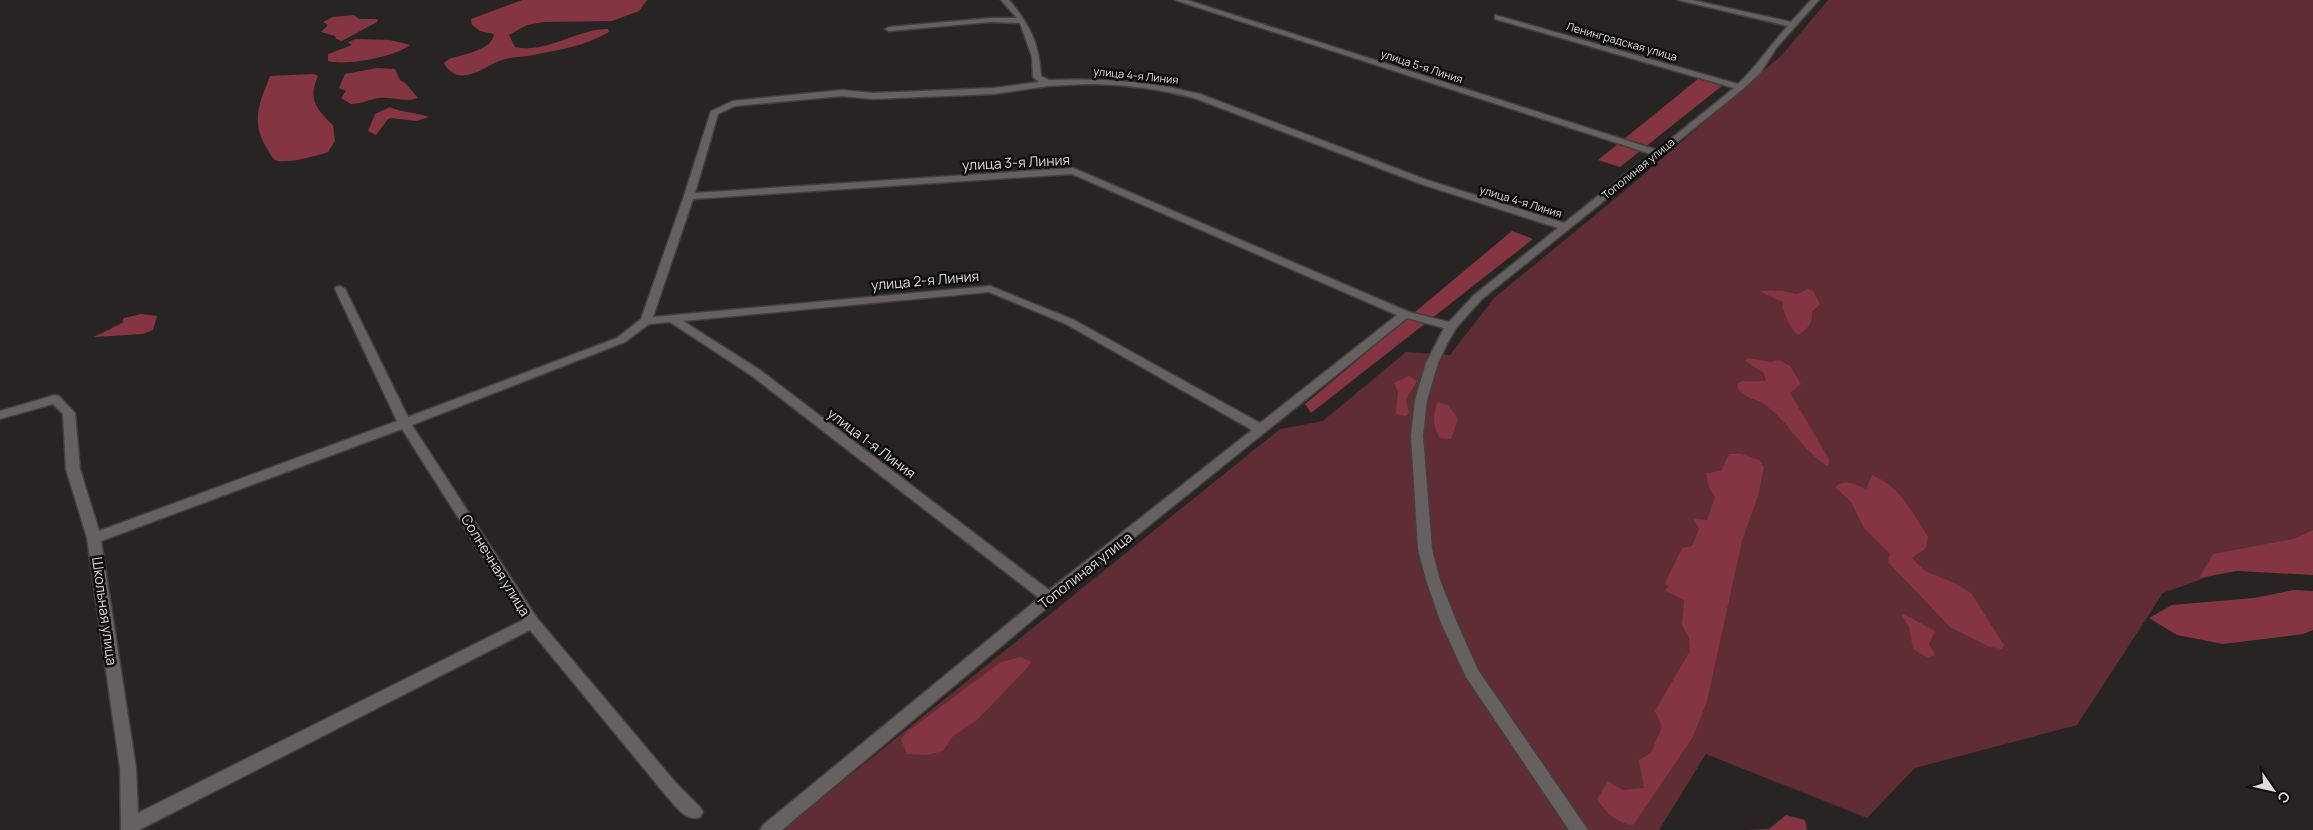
<svg xmlns="http://www.w3.org/2000/svg" width="2313" height="830" viewBox="0 0 2313 830" font-family="Manrope,sans-serif">
	<rect width="100%" height="100%" fill="#292424"/>
	<path fill="#5f2d33" d="M1828,0h485v539l-150,54 -86,132 -162,43 -48,50 -161,-64 -47,76h-877l498,-401 43,-8 83,-69 44,3 44,-57 128,-105 160,-138z"/>
	<path fill="#843541" d="M522,0h125l-8,11 -27,10 -68,1 -17,3 -18,10 6,12c32,7 61,-18 93,-18l1,3c-23,14 -55,19 -81,24 -8,1 -16,1 -23,3 -16,4 -29,19 -47,16 -5,-1 -12,-7 -14,-12l5,-4c13,-5 43,-8 45,-25l-14,-3 -8,-6 -1,-6z
		M354,15l5,4h19l-1,3 -35,19 -6,-2 -1,-3 -14,-4 7,-7 -5,-3 10,-5z
		M356,39l34,1 20,5c-15,12 -64,21 -82,16v-7l24,-9 -4,-3z
		M377,68l18,1 5,11 5,3 13,15c-16,5 -24,-2 -40,0 -9,2 -18,6 -27,6l-10,-6 5,-7 -7,-3 6,-14z
		M314,74l4,2c-10,22 -3,32 15,49l2,16 -7,11c-12,4 -37,11 -50,9 -5,-1 -8,-7 -10,-11 -18,-29 -9,-45 2,-74z
		M1698,79l25,6 -103,82 -22,-7z
		M390,107c13,6 26,5 39,10l-13,4 -25,-3 -3,1 -12,16 -8,-4 7,-17z
		M1512,231l21,8 -222,174 -6,-9z
		M1808,289l5,2 7,13 -8,8c1,11 -4,16 -13,23 -10,-6 -12,-18 -17,-28l1,-5 -24,-11h24l14,3z
		M141,314l16,2 -4,14 -10,4 -49,3 30,-15 -2,-1 2,-3z
		M1748,358l23,4 8,-2 11,6 11,18 -11,9 39,66 -1,7c-26,-14 -39,-45 -64,-62 -10,-7 -24,-5 -27,-20l5,-3h24l-2,-8 -19,-12z
		M1409,376l8,5 -11,18 3,14 -3,3 -10,-2 2,-23 -4,-8z
		M1437,402l11,3 10,14 -7,20 -11,-1c-8,-13 -7,-21 -3,-36z
		M1729,454h12l18,6 5,7 -6,29 -16,45 -35,160 -14,36 -60,88c-17,-2 -27,-12 -36,-26l11,-18 15,9 21,-2 -5,-28 12,-7 11,-26 -7,-16 35,-60 -1,-13 -7,-13 2,-25 -19,-9 3,-5 -3,-3 17,-35 10,-2 7,-17 -5,-10 13,1 8,-23 -6,-9 -3,-15 15,-2z
		M1872,475c30,13 39,36 56,62l-2,11 -14,10 13,13 32,13 14,9 33,52 -2,4 -12,-2 -40,-20 -62,-65 2,-8 -26,-26 -13,-26 -16,-15c10,-9 20,-2 31,2z
		M2313,530v45l-76,-4 -38,7 14,-24 81,-15z
		M2294,590l19,1v39l-10,4 -80,10 -46,-9 -28,-17 23,-13 82,-7z
		M1904,614l31,17 -6,13 6,11 -7,3 -15,-9 -4,-22 -7,-11z
		M1021,657l10,5 -3,5 -52,54 -23,15 -10,15 -16,4 -20,-1 -6,-15 7,-8 93,-69z
		M1786,815l19,5 2,10h-60l22,-1z"/>
	<g fill="none" stroke-linecap="round" stroke-linejoin="round">
		<g stroke="#433e3f" stroke-width="3">
			<path id="minor" d="M1001,0h8c21,25 30,43 32,76l8,4c53,-2 100,1 151,14l227,86 137,43 87,-69 -476,-154h12l470,150 77,-62 -239,-69v-4l243,69c19,-18 32,-39 50,-58l-110,-26h14l99,22 20,-22h8l-42,47 -16,25 -18,17 -261,210 -26,29 -9,16 -9,19 -11,37 -4,36 9,113 8,31 17,43 21,47 110,160h-19l-103,-153 -25,-54 -15,-43 -8,-31 -7,-113 4,-36 11,-37 18,-35 -37,-10 -353,284 -272,228h-22l3,-5 276,-227 -287,-222 -82,-54 -21,2 -24,18 -213,83 125,193 139,165 24,24 3,5 -3,5c-14,6 -27,-14 -36,-24l-134,-163 -391,200h-18l-1,-62 -33,-230 -21,-69 -3,-55 -10,-10 -53,15v-8l55,-16 4,1 16,17 5,56 19,62 298,-110 -62,-132 1,-2 4,-1 5,3 63,128 209,-79 24,-19 43,-123 27,-85 22,-10 109,-11 31,3 121,-5 45,-6 -6,-5 -1,-20 -12,-34 -29,-1 -102,9 -4,-2 4,-2 102,-9h26zM1087,84c36,0 72,5 107,14l227,86 137,44 -84,67 -25,27 -40,-10 -336,-144 -378,25 23,-79 17,-8 107,-10 31,3 121,-5 54,-8zM1072,174l325,141 -137,108 -186,-103 -84,-34 -337,31 40,-118zM989,292l77,32 186,106 -203,160 -289,-220 -77,-49zM402,429l121,191 -385,193 -2,-45 -35,-227z"/>
		</g>
		<use href="#minor" fill="#666060" fill-rule="evenodd"/>
	</g>
	<g text-anchor="middle" dominant-baseline="central" stroke-width="5" stroke-linejoin="round" paint-order="stroke">
		<g font-size="11" fill="#dfdbdc" stroke="#100e0e">
			<text transform="translate(1622 41) rotate(16)">Ленинградская улица</text>
			<text transform="translate(1422 66) rotate(18)">улица 5-я Линия</text>
			<text transform="translate(1136 75) rotate(6)">улица 4-я Линия</text>
			<text transform="translate(1638 168) rotate(-39)">Тополиная улица</text>
			<text transform="translate(1521 201) rotate(17)">улица 4-я Линия</text>
		</g>
		<g font-size="14" fill="#dfdbdc" stroke="#100e0e">
			<text transform="translate(1016 162) rotate(-3)">улица 3-я Линия</text>
			<text transform="translate(925 280) rotate(-5)">улица 2-я Линия</text>
			<text transform="translate(872 443) rotate(37)">улица 1-я Линия</text>
			<text transform="translate(496 565) rotate(58)">Солнечная улица</text>
			<text transform="translate(1085 570) rotate(-38)">Тополиная улица</text>
			<text transform="translate(105 611) rotate(82)">Школьная улица</text>
		</g>
	</g>
	<g transform="translate(2273 790) rotate(124)" stroke="#100e0e" stroke-width="4" paint-order="stroke">
	<path d="M0-4L9 19L0 12L-9 19Z" fill="#dfdbdc"/>
	<text y="-8" font-size="14" font-weight="bold" text-anchor="middle" fill="#dfdbdc">С</text>
	</g>
</svg>
